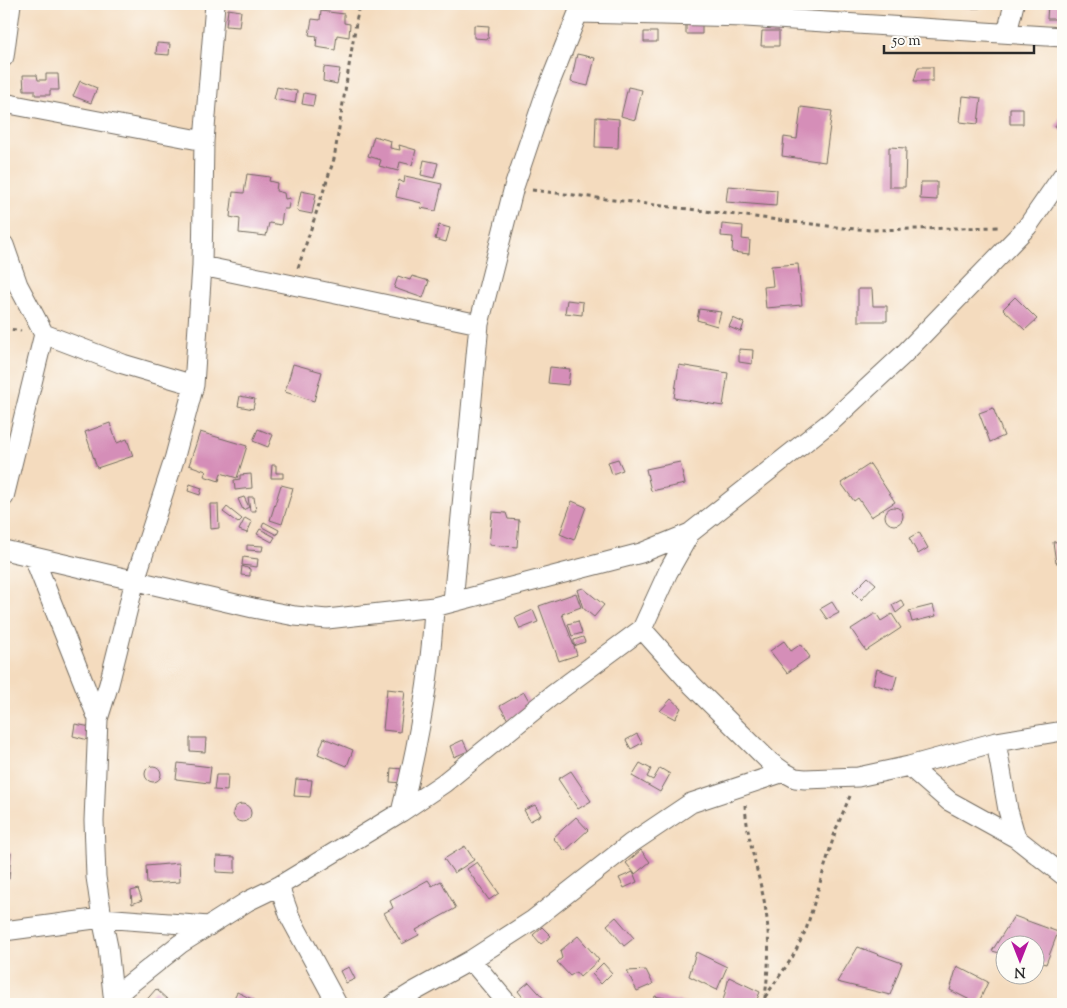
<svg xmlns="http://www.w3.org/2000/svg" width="1067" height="1008" viewBox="0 0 1067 1008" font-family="'Sorts Mill Goudy',serif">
	<rect width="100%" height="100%" fill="#fdfcf7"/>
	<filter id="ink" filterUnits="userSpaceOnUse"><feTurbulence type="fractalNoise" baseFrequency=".02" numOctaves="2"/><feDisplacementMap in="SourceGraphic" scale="10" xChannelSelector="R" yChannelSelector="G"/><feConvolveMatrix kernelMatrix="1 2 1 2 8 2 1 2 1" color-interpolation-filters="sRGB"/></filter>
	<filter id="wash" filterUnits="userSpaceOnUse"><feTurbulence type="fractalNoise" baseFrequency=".0096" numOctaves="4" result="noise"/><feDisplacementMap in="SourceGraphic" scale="20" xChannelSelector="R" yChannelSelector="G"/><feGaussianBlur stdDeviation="1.12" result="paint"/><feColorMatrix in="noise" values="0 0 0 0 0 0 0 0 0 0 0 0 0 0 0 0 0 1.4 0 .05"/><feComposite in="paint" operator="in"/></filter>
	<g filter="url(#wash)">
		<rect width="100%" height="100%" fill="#f4dbbe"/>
		<g id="blocks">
			<path fill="#d58eb8" d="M927,4h53v4h-53z
				M1048,4l13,1v14h-14z
				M228,9l13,2 -2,16 -13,-1z
				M321,11l23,3v9l6,1 -1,13 -12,-2 -2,15 -19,-3 1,-11 -8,-1 3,-16 8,1z
				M686,23h16v11h-16z
				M474,25l15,1 -1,13 -14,-1z
				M762,31h17v15h-18z
				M644,32h13v10h-13z
				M157,43l13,1 -1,11 -13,-1z
				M577,54l18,4 -7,28 -17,-4z
				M324,67l16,2 -3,15 -14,-3z
				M918,67h15v14h-19z
				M46,74h12l1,16h-9v5h-15v-5h-11l-1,-15h14l1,5h8z
				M80,81l17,7 -6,15 -18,-7z
				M277,87l20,4 -2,12 -21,-4z
				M628,87l14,3 -7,30 -14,-4z
				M304,93l11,2 -2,11 -11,-2z
				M963,96l18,2 -3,26 -18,-2z
				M801,107l31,4 -7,51 -43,-6 2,-19 13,2z
				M1010,108h13v16h-13z
				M1063,111v21l-8,-5z
				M596,117l23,2 -1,29 -23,-1z
				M374,136l17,5 -1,7 10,2 -1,-5 17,5 -4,15 -12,-3 -2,9 -19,-5 2,-6 -13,-4z
				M889,147l17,1 -1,39h-16z
				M424,160l14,3 -4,15 -13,-3z
				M247,174l23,3 -1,4 8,2 -1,8 8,2 1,6 5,-1 -2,11h-5l-2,16 -12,-2 -3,13 -27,-3 1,-14 -10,-2 3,-25 11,1z
				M405,176l37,8 -6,27 -15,-3 1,-5 -26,-6 3,-17 5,3z
				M921,182h16v18l-17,-1z
				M728,186l49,4 -1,16 -50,-4z
				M301,191l15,3 -4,20 -15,-3z
				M722,224l21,2 -1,13 8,1 -1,14 -17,-2 1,-15 -12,-1z
				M439,225l11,3 -4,14 -11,-3z
				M798,264l4,41 -36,3 -2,-21 9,-1 -2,-20z
				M398,276l12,4 2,-4 17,5 -6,17 -29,-10z
				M858,289h14l1,17h14v15h-29z
				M1015,297l22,22 -12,11 -22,-21z
				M567,300l16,2 -1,13 -17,-2z
				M699,309l22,3 -4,14 -20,-6z
				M733,318l11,5 -3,9 -12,-5z
				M739,349l14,1 -1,14 -13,-2z
				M293,364l29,8 -8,29 -29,-9z
				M679,365l49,8 -5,33 -49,-8z
				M550,367l20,2 -2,16 -20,-2z
				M240,396l15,3 -2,10 -15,-3z
				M993,408l11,28 -14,6 -11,-29z
				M110,423l7,20 10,-4 6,17 -36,12 -12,-36z
				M258,429l15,6 -5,12 -15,-6z
				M200,432l47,14 -10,32 -16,-5 -2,8 -15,-5 2,-5 -17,-6z
				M618,459l5,11 -11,4 -4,-12z
				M680,462l5,22 -34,7 -5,-22z
				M870,464l25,38 -24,15 -13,-19 -4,3 -13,-18z
				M272,465h4v8h7v5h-12z
				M251,474l1,14 -17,2 -1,-10 6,-1v-4z
				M190,484l12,4 -2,7 -12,-4z
				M281,485l12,3 -11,36 -12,-4z
				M244,497l5,10 -6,3 -5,-11z
				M248,497h6l2,14h-6z
				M572,501l14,6 -12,33 -14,-6z
				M210,504h8l1,24 -8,1z
				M227,507l15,12 -4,4 -15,-11z
				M885 516a9 9 0 1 1 18 0a9 9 0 1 1-18 0Z
				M492,512l14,1 2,6 11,1 -2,27 -28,-2z
				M245,518l7,4 -5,11 -8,-3z
				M264,522l15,8 -2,5 -15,-8z
				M260,529l15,8 -3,5 -15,-8z
				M919,532l9,16 -10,6 -9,-16z
				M1063,541v21l-7,1 -3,-21z
				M247,545l16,1 -1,5 -15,-1z
				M243,557l15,2 -1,8 -15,-2z
				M242,566l8,3v7l-9,-1z
				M868,577l8,7 -15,16 -8,-8z
				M583,588l21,17 -10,12 -11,-9 -6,-18z
				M576,593l5,14 -19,7 12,32v-6l9,-3 2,5 -11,4 3,9 -18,6 -20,-55z
				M901,600l4,6 -9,7 -4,-8z
				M832,602l7,11 -12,6 -7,-10z
				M933,605l3,11 -24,6 -3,-11z
				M533,610l5,12 -18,7 -5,-11z
				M876,613l5,8 11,-7 9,14 -35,23 -15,-22z
				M578,621l4,12 -10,3 -4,-12z
				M784,641l7,10 10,-7 9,13 -23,16 -17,-22z
				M877,669l20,7 -4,14 -20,-6z
				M387,689l18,2 -5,41 -17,-2z
				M524,692l8,14 -24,14 -8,-14z
				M671,699l10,9 -6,11 -15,-8z
				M75,724l16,3 -3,13 -15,-4z
				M637,734l5,9 -11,6 -5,-9z
				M190,738h16l-1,14 -15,-1z
				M324,738l29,12 -6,16 -29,-12z
				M463,740l5,11 -14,6 -4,-11z
				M178,763l33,4 -2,16 -33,-4z
				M640,763l11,6 -4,8 6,3 7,-12 10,6 -10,18 -28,-16z
				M145 774a8 8 0 1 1 16 0a8 8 0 1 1-16 0Z
				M391,768l12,1 -1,14 -12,-1z
				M571,771l20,30 -13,8 -20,-30z
				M216,775h12l-1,16 -13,-1z
				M296,779l16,1 -2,17 -16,-1z
				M233 813a9 9 0 1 1 18 0a9 9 0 1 1-18 0Z
				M535,805l6,10 -11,6 -6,-11z
				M576,817l12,13 -23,21 -12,-13z
				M465,846l9,14 -20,13 -10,-14z
				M641,850l9,12 -15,12 -9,-11z
				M4,852l7,1 -2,26 -5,-1z
				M217,856l18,1v16l-19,-1z
				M477,862l22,31 -10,7 -22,-31z
				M179,863l1,19 -33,2 -1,-18z
				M633,872l4,10 -13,6 -5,-10z
				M428,880l4,6 9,-5 15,27 -40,22 3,5 -17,9 -18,-31 9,-5 -3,-7z
				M138,889l4,11 -10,4 -1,-13z
				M1014,916l44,16 -12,32 -12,-3v-15h-30v8l-12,-3z
				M616,917l18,21 -10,8 -17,-21z
				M542,927l9,9 -10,8 -8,-9z
				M578,936l21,24 -19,17 -4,-5 -6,4 -13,-14 5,-4 -2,-7z
				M858,947l44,16 -12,32 -53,-13z
				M696,952l31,15 -10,23 -28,-14z
				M603,963l9,10 -11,11 -9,-10z
				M957,966l31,16 -10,22 -28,-14z
				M349,967l6,12 -9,4 -6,-12z
				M646,970l7,14 -16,7 -10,-20z
				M729,977l31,15 -5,12h-26l-6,-3z
				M529,982l18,20 -3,2h-16l-10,-13z
				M156,989l13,12 -3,3h-23z
				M237,992l17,8 -2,4h-21z
				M655,996l34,7v1h-36z"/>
		</g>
	</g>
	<g filter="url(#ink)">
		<use href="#blocks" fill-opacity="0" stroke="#71695e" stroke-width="1"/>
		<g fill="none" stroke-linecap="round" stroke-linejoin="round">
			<g stroke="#71695e" stroke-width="21">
				<path id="minor" d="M578,13l168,4 317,20
					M1007,33l7,-29
					M4,57l7,-53
					M4,103l200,38
					M4,245l14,40 26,49 79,30 71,21
					M202,266l277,58
					M4,497l40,-163
					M4,550l249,58 42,8 32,3 107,-12 207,-54 49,-20 143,-113 70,-65 124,-128 36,-52
					M34,558l64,161
					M453,602l26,-278 35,-137 31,-92 33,-82 2,-9
					M642,629l50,56 78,77 14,10 11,6 10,1 53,-2 51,-11 87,-24 67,-11
					M996,742l12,68 8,28
					M909,766l40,35 67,37 47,37
					M401,812c17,-67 30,-136 33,-205
					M279,886l11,31 47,87
					M4,931l98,-13 107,8
					M471,960l37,44
					M114,999l12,-12 54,-43 68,-43 31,-15 122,-74 43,-29 110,-89 88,-65 26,-57 22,-39
					M114,1004l-6,-57 -6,-29 -6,-41 -2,-56 4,-102 11,-35 26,-104 39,-120 20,-75 8,-119 2,-125 11,-137
					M394,1004l21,-13 56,-31 62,-40 97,-76 61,-41 93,-31"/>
			</g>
			<path stroke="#71695e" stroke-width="3" stroke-dasharray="4 4" stroke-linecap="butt" d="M532,190l312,38 27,2 130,-3
				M298,268l36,-109 25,-155
				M4,328l17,3
				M745,805c2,32 12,63 19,95 7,35 5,70 0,104
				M765,997l27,-39 14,-28 30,-101 14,-33"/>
			<use href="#minor" stroke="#fff" stroke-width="19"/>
		</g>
	</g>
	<rect width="1067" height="1008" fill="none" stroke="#fdfcf7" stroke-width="20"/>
	<g transform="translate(1020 960) rotate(180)"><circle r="24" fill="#fdfcf7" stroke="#a9a8a5"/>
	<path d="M0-4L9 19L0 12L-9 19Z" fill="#b5179e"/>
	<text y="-8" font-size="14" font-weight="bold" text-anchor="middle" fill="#2b2b2b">N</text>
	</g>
	<path d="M884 45v8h150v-8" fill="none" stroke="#2b2b2b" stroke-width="2.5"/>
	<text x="892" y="45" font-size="15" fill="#2b2b2b" stroke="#fdfcf7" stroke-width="4" paint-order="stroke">50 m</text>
</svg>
